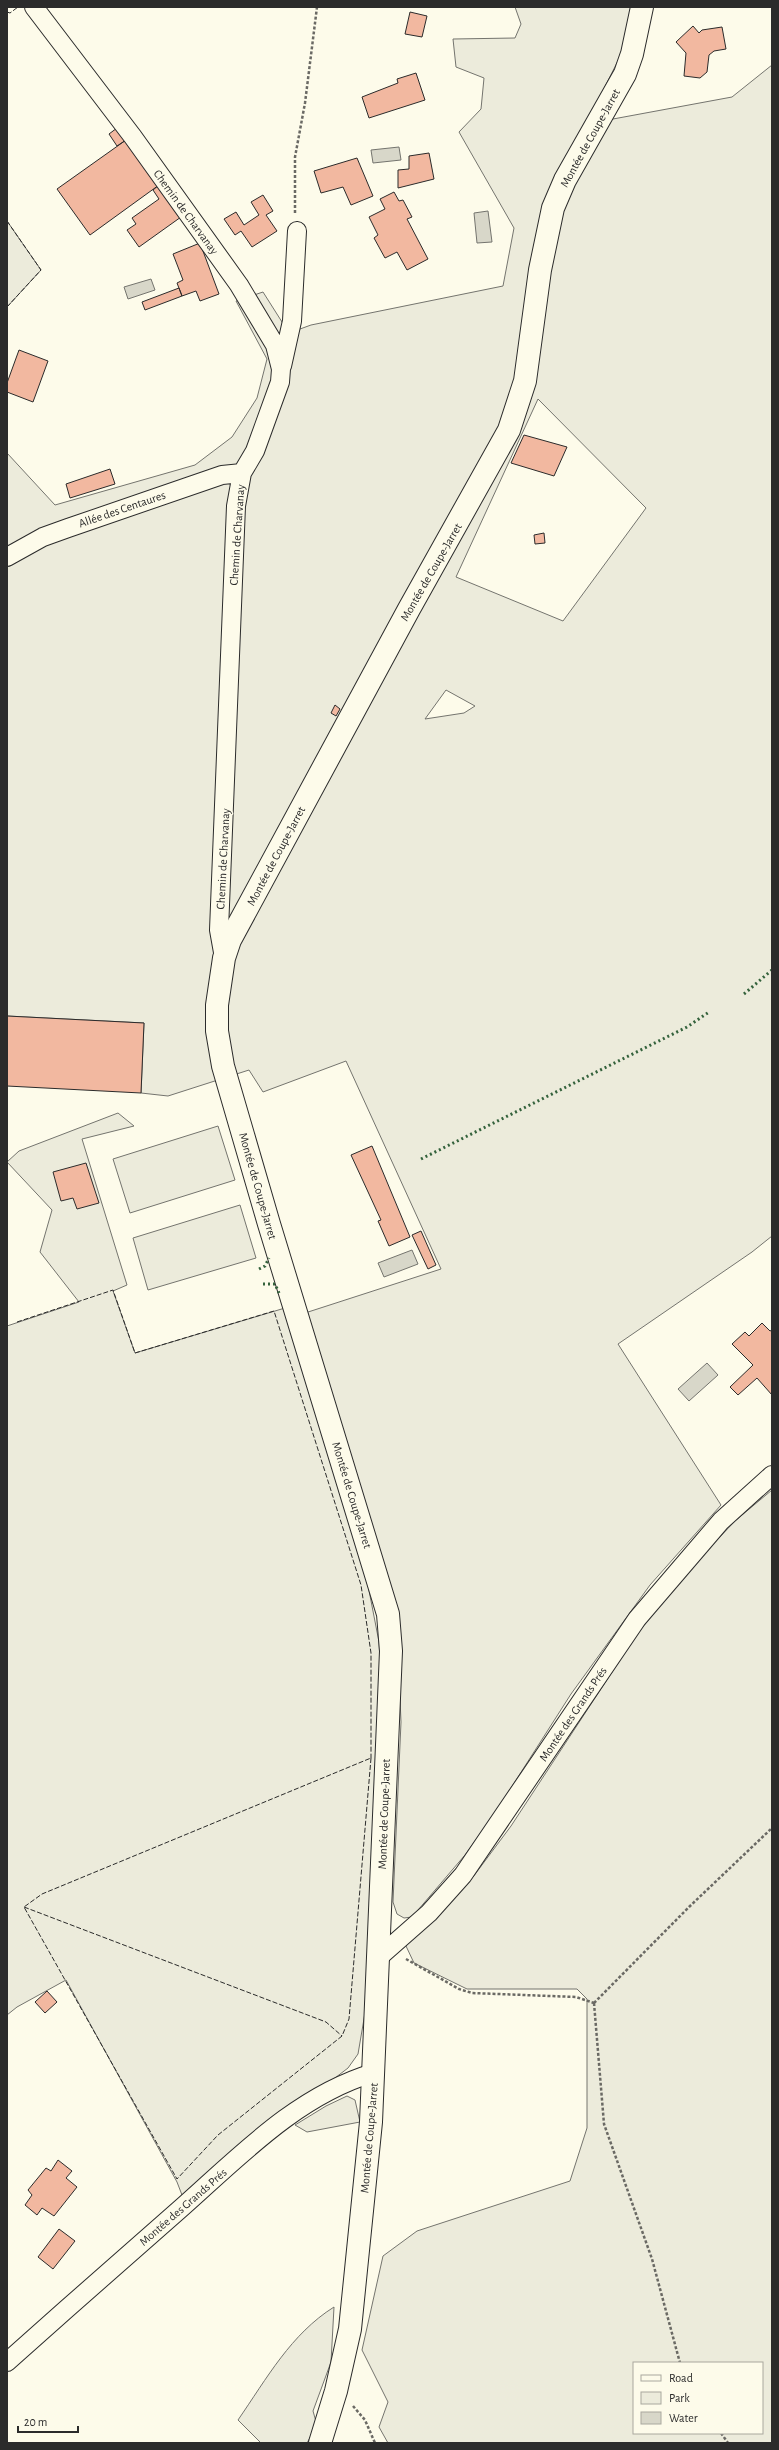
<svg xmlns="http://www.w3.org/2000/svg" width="779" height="2450" viewBox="0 0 779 2450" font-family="'Alegreya Sans',sans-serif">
	<rect width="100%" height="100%" fill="#fdfbea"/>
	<path fill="#ecebdb" stroke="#74746e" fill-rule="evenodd" d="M515,7h117l-6,38 -40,79 146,-27 40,-32v1171l-20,16 -134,92 103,161 -71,80 -79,109 -76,119 -30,42 -53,62 -8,1 -7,-4 -4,-12 8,-180 -3,-70 -93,-339 136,-44 -95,-208 -83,31 -14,-22 -81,26 -27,-3 3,-70 -137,-7v-563l48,52 140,-40 37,-28 25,-39 10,-39 -31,-58 27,-9 26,41 22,-8 192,-39 11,-58 -55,-96 22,-23 3,-31 -28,-11 -3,-28 62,-1 6,-14zM538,399l108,109 -83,113 -107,-44zM446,690l29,16 -11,7 -39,6z
		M7,221l34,49 -34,37z
		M118,1113l16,13 -52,13 45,146 -14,6 22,62 150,-45 80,262 14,72 2,37 -16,334 -7,41 -10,14 -166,127 -5,-13 -111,-202 -49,27 -10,8v-689l72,-24 -39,-50 12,-42 -45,-48 12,-11z
		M218,1126l17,54 -105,33 -17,-54z
		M240,1205l16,53 -108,32 -15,-52z
		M772,1490v953h-384l-9,-16 9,-25 -26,-52 21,-94 34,-25 153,-50 17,-53v-129l-10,-10h-110l-53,-26 -8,-17 67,-69 38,-51 126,-192 53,-66 46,-48zM634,2363h128v70h-128z
		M347,2096l8,4 5,22 -53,10 -12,-7 31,-19z
		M334,2307l-3,55 -18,49 4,14 -10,18h-46l-23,-23c29,-42 53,-86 96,-113z"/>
	<path fill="#d8d7c9" stroke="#74746e" d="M399,147l2,13 -28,3 -2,-13z
		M488,211l4,31 -15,1 -3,-30z
		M151,279l4,11 -27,9 -4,-12z
		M412,1250l6,14 -34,13 -6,-14z
		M707,1363l11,12 -29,26 -11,-12z"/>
	<path fill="#f2b8a0" stroke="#2b2b2b" d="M410,12l17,4 -5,21 -17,-3z
		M693,26l6,7 3,-3 20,-3 4,22 -12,2 -5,4 -2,17 -7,6 -16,-2 2,-23 -10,-11z
		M416,73l9,27 -56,18 -7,-21 36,-14 -1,-4z
		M117,128l9,12 -9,6 -8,-12z
		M126,140l33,45 -69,50 -33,-46z
		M429,153l5,26 -36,9v-18l11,-1v-13z
		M357,158l16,38 -22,9 -8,-18 -22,6 -7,-22z
		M159,185l22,32 -42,30 -12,-17 9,-6 -4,-6 27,-19 -6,-9z
		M394,192l5,9 4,-1 9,17 -5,2 21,40 -21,11 -10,-18 -12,6 -11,-20 4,-3 -9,-18 16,-8 -5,-10z
		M263,195l10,16 -7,4 11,16 -25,16 -11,-16 -6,4 -11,-16 12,-7 8,13 15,-10 -8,-13z
		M200,243l19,51 -19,7 -4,-10 -14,5 -5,-13 6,-3 -10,-26z
		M179,288l3,8 -37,14 -3,-8z
		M19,350l29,11 -15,41 -26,-10v-9z
		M524,435l43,12 -13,29 -43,-13z
		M110,469l5,15 -45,14 -4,-14z
		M544,533l1,10 -10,1 -1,-9z
		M335,705l5,4 -4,7 -5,-3z
		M7,1016l137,7 -3,70 -134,-7z
		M372,1146l38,91 -21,9 -11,-25 3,-1 -30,-65z
		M86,1163l13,40 -22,6 -4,-11 -12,3 -8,-29z
		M421,1231l15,34 -8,4 -16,-34z
		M762,1323l8,8 2,-1v65l-15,-17 -19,17 -8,-8 23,-22 -21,-21 13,-12 4,4z
		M47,1991l10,11 -12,11 -10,-11z
		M58,2160l14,11 -6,7 11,9 -23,29 -12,-8 -5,7 -12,-10 7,-10 -4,-5 18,-22 5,3z
		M59,2229l16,12 -22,28 -15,-12z"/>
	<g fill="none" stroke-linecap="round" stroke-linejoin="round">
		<g stroke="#2b2b2b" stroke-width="20">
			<path id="street" d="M34,7l99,130 106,148 36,60 6,24 -1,13 -25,69 -13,22 -6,33 -17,424 5,28
				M282,366l10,-45 5,-90
				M7,557l36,-20 25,-9 154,-53 20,-2
				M379,1957l50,-44 34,-38 174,-256 84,-98 51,-46
				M7,2362c57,-51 115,-102 172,-152 59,-52 117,-114 194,-137"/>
		</g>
		<g stroke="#2b2b2b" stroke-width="24">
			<path id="secondary" d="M320,2443l16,-52 14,-62 21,-207 20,-471 -3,-37 -119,-390 -46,-158 -6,-35v-26l7,-47 6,-18 179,-331 100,-179 16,-49 15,-111 13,-62 12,-28 60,-106 7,-20 10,-47"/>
		</g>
		<path stroke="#6a6964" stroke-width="2.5" stroke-dasharray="3 2" stroke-linecap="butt" d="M295,213v-56l10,-54 12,-96
			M406,1959l53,30 13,4 104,4 18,6
			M594,2003l10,121 48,135 28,104
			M594,2003l95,-96 83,-79
			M353,2406l12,14 10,23
			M721,2433l7,10"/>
		<use href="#street" stroke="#fdfbea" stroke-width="18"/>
		<use href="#secondary" stroke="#fdfbea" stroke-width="22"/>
		<path stroke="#34623c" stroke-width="3" stroke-dasharray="2 3" stroke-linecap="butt" d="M744,994l28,-24
			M421,1159l266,-132 22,-15
			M259,1269l6,-3 4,-8
			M263,1284h12l4,9"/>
		<path stroke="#2b2b2b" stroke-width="1" stroke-dasharray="5 2" stroke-linecap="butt" d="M7,12l3,1 8,-6
			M7,221l34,49 -34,37
			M17,1322l96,-32 22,63 139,-42 87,274 10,68v105
			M371,1758l-22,261 -7,17 -124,99 -41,44 -153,-272 18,-13z
			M24,1907l302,115 16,14"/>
	</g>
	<g text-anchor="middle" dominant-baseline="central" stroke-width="3" stroke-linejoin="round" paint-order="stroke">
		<g font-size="12" fill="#2b2b2b" stroke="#fdfbea">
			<text transform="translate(590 138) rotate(-61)">Montée de Coupe-Jarret</text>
			<text transform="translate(186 212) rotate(54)">Chemin de Charvanay</text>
			<text transform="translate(122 509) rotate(-19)">Allée des Centaures</text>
			<text transform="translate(237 535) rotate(-86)">Chemin de Charvanay</text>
			<text transform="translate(431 572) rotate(-60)">Montée de Coupe-Jarret</text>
			<text transform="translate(276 856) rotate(-62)">Montée de Coupe-Jarret</text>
			<text transform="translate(223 859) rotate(-87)">Chemin de Charvanay</text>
			<text transform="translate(258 1186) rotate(74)">Montée de Coupe-Jarret</text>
			<text transform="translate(352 1495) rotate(73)">Montée de Coupe-Jarret</text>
			<text transform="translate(573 1714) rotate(-56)">Montée des Grands Prés</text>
			<text transform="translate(384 1814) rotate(-88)">Montée de Coupe-Jarret</text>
			<text transform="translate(369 2138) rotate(-85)">Montée de Coupe-Jarret</text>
			<text transform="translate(183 2207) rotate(-41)">Montée des Grands Prés</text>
		</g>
	</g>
	<rect width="779" height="2450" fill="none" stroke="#2b2b2b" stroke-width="16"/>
	<rect x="633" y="2362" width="130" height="72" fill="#fdfbea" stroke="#a9a89e"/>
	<rect x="641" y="2375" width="20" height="6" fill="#fdfbea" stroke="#a9a89e"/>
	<text x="669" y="2382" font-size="12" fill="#2b2b2b">Road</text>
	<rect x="641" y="2392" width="20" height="12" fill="#ecebdb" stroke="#a9a89e"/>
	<text x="669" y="2402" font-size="12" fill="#2b2b2b">Park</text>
	<rect x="641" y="2412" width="20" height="12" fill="#d8d7c9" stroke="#a9a89e"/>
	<text x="669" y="2422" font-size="12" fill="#2b2b2b">Water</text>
	<path d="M18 2426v6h60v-6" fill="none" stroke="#2b2b2b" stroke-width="2"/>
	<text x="24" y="2426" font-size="12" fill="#2b2b2b" stroke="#fdfbea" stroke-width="3" paint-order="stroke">20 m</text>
</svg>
